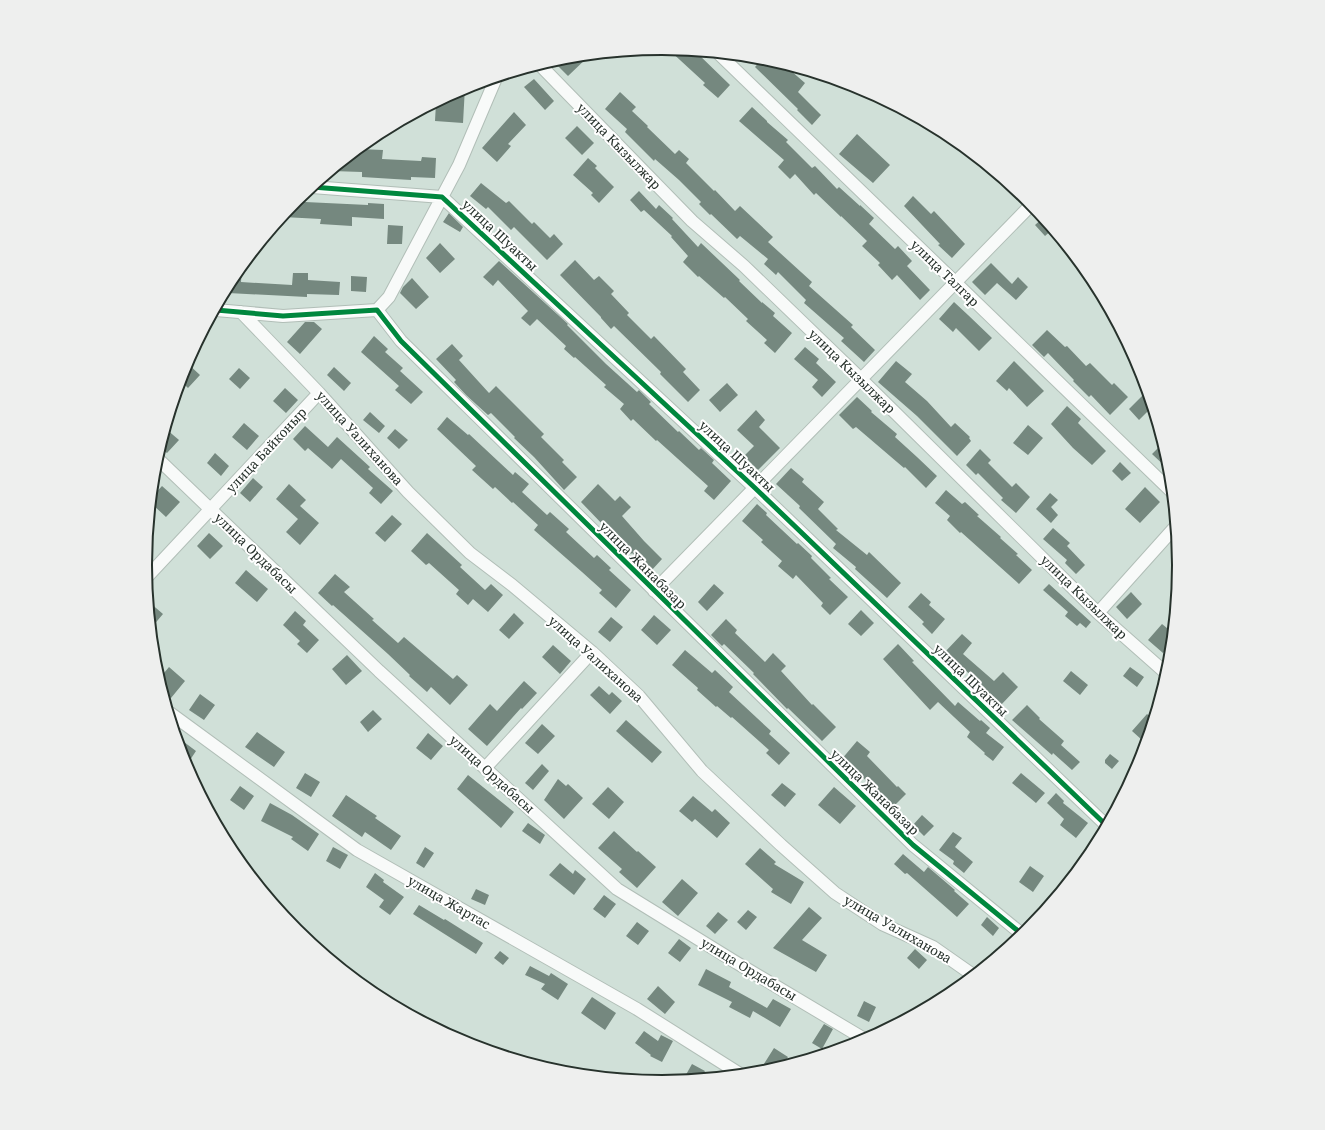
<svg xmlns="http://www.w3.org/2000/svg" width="1325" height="1130" viewBox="0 0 1325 1130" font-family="'Noto Serif',serif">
	<rect width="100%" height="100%" fill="#d0e0d8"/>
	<path fill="#75887f" d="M668,49l27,2 35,34 -12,13 -15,-13 2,-2z
		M590,55l-22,21 -15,-15 9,-3z
		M763,58l20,6 22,19 -7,9 23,23 -9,10 -15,-15 1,-1 -43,-42z
		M534,79l20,22 -9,9 -21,-23z
		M465,87l-2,36 -28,-2 1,-18z
		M620,92l16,15 -4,4 16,15 -1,1 28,27 4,-4 10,9 -3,4 28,28 1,-1 20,21 5,-5 33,31 -5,5 44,40 -3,4 44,39 -2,2 24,23 -11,12 -23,-21 3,-3 -40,-35 2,-3 -28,-28 -2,3 -12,-11 4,-5 -28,-23 -3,3 -26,-25 -1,1 -11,-11 2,-2 -22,-22 -24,-21 -1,2 -29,-29 2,-3 -22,-20z
		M752,107l15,14v1l21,18 -2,2 26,26 3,-2 22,23 2,-2 21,19v-1l14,13 -5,6 26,25 3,-3 14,15 -5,5 23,24 -10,10 -23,-25 -5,5 -14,-15 2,-2 -18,-17 5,-5 -26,-25v1l-25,-24 -2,2 -19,-21 -5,5 -12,-12 6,-7 -45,-39z
		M514,112l12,13 -18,19 3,2 -14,16 -15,-14z
		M577,126l17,17 -12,12 -17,-17z
		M857,134l33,31 -17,18 -34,-29z
		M359,149l24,1 -1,9 39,2 1,-4 14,1 -1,20 -24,-1v3l-17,-1 -32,-2v-5l-30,-1z
		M588,158l9,8 -2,2 19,19 -15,16 -8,-8 2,-2 -20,-18z
		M481,183l25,20 3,-2 23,23 2,-2 16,16 4,-4 9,10 -16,16 -33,-33 -3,3 -23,-23 -2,2 -16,-13z
		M639,191l17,18 3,-4 14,13 -1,1 26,28 3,-4 39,37 -1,1 23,22v-1l13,11 -2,3 19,17 -17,20 -11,-10 3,-3 -21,-19 2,-2 -23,-22 -1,1 -25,-22 -1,1 -15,-15 5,-6 -17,-19 1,-1 -28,-26 -3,2 -11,-12z
		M913,196l18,18 3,-3 31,33 -13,14 -14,-13 2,-1 -36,-38z
		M297,200h8v2l63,3v-2l16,1v15l-32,-2v9l-32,-2 1,-5 -38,-2z
		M449,213l14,14 -3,5 -17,-10z
		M1043,218l10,11 -8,7 -10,-11z
		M388,225l15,1 -1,18h-15z
		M440,243l15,16 -15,14 -14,-15z
		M575,260l19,20 5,-4 15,15 -3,3 18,19 -2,2 24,24 3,-3 32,33 -3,3 17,18 -12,12 -28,-28 1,-2 -47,-46 -3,3 -10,-11v-1l-41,-42z
		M499,261l69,63 -1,1 39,39 31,28 2,-2 12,12 -2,2 29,28 1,-1 20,19 2,-2 13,12 -2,3 19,18 -17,19 -10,-9 4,-5 -51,-46 -1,1 -23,-22 -2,2 -11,-12 4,-5 -20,-17 2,-2 -31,-28 -1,1 -10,-9 2,-3 -29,-27 -7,7 -9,-8 7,-7 -30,-31 -5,6 -10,-9z
		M991,263l21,21 6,-7 10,10 -12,13 -19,-17 -12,12 -13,-13z
		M242,266l-1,16 51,3 1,-12h15v7l32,2 -1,13 -32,-1v3l-79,-4v-7l5,-8z
		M351,276l16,1 -1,15 -15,-1z
		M412,278l17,19 -13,12 -16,-16 3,-6z
		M954,302l14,13 24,23 -13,13 -23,-23 -3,4 -14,-13z
		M305,322h9l8,7 -22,25 -13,-12z
		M1047,330l18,17 2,-1 19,20 4,-3 22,22 2,-2 14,14 -18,18 -19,-20 -2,2 -16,-16 1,-1 -26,-27 -4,4 -12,-12z
		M374,336l14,13 -3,3 18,16 -3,3 23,21 -12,12 -16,-14 4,-4 -38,-34z
		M452,344l11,12 -4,4 30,33 7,-7 48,48 -3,3 23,23 -2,2 15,15 -13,13 -30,-33 -20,-19 1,-1 -24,-24 -3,2 -22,-20 -12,-13 2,-2 -20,-21z
		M805,347l14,12 -3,4 20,19 -14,15 -10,-10 6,-7 -24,-21z
		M896,361l16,13 -7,8 22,19 24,26 4,-4 15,14 -1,1 2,3 -14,15 -40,-40 -39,-34z
		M1014,361l30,30 -17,16 -18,-19 -2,3 -11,-10z
		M187,363l13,12 -12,13 -7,-7z
		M334,367l17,16 -7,8 -17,-16z
		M239,368l11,10 -10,11 -11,-10z
		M727,383l11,12 -18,17 -11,-12z
		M285,388l13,12 -12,13 -13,-12z
		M1143,395l8,9 1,3 -13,13 -10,-11z
		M857,397l15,14 -1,1 26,22 -2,3 22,20 20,19 -11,12 -21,-21 -1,1 -48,-41 -3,2 -14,-14z
		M1067,406l14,13 -3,4 28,28 -14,14 -19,-17 -22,-24z
		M756,410l9,10 -6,7 21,21 -22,22 -14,-14 10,-10 -17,-16z
		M370,412l15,14 -6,7 -16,-13z
		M447,417l21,18 1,-1 44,41 2,-3 14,12 -7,8 25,23 3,-3 19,17 -3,3 28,26 3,-3 14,13 -2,2 22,20 -15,18 -17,-15 3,-3 -20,-18 -48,-42 4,-5 -25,-23 -1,1 -17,-16 -2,2 -21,-19 4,-4 -39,-37z
		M244,423l15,13 -12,14 -15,-13z
		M1028,425l15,13 -15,17 -15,-12z
		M305,426l23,21 9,-10 33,30 -2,2 25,22 -12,13 -12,-11 4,-5 -32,-29 -9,10 -24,-21 -3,3 -12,-12z
		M166,429l13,11 -12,13 -7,-5z
		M395,429l13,11 -9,9 -12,-11z
		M1163,443l7,21v7l-18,-17z
		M980,449l11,11 -3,3 24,24 4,-4 14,14 -14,16 -15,-13 2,-2 -25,-25 -2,2 -10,-10z
		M215,453l14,13 -8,10 -14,-13z
		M1120,462l11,11 -9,8 -10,-10z
		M791,468l13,11 -2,3 22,20 -6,7 20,20 -2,1 31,25 2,-3 32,31 -14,15 -32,-29 1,-2 -23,-19 3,-4 -37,-36 1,-2 -24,-22z
		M253,478l10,9 -13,15 -10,-9z
		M289,484l17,16 -6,6 19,17 -19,22 -14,-13 12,-13 -22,-20z
		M598,484l17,17 5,-5 11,11 -9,9 22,25 18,18 -11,12 -19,-18 -1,1 -50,-52z
		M162,486l18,16 -14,15 -14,-13v-7z
		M1145,487l15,15 -20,21 -15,-14z
		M946,490l16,14 3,-2 14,13 -2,1 24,21 -1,1 18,16 -2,1 16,15 -13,14 -58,-52 -1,1 -13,-13 3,-4 -15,-13z
		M1050,493l8,7 -7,7 7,8 -7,8 -15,-14z
		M757,504l10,9 -1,2 31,29 1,-1 14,13 -1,2 20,20 -2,1 19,18 -18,18 -9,-9 2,-3 -27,-28 -3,4 -15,-13 4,-5 -21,-19 2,-2 -21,-19z
		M392,515l10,9 -17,18 -10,-9z
		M1053,528l17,15 -3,3 18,19 -9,9 -11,-11 2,-3 -24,-21z
		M209,533l14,13 -13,13 -13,-13z
		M427,533l35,32 -2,2 25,23 6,-6 12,11 -15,17 -15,-13 -5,6 -12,-11 3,-4 -30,-27 -3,2 -15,-14z
		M246,570l22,19 -11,13 -22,-19z
		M335,574l15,13 -6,5 30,27 -2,1 26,23 6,-6 49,42 4,-4 11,10 -18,20 -19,-18 -4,5 -18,-16 1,-1 -22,-21 -55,-49 -1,1 -14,-13z
		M714,584l10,9 -17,18 -9,-9z
		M1049,584l42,38 -5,6 -6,-5 -3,3 -12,-10 3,-4 -25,-22z
		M1131,592l11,12 -15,15 -11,-12z
		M921,593l10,9 -2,3 16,14 -13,15 -10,-10 2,-2 -16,-15z
		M149,602l14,12 -11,13 -2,-13z
		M861,610l13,13 -13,13 -13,-12z
		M295,611l11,10 -3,4 16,15 -12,13 -10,-9 3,-3 -17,-16z
		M514,613l10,10 -15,16 -10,-9z
		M654,615l17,15 -14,15 -16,-15z
		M611,617l12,10 -13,15 -12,-10z
		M726,619l11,11 -2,3 30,29 8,-9 13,13 -5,5 31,34 1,-1 23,23 -14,14 -34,-33 -1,1 -34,-35 1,-1 -30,-29 -2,2 -11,-11z
		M1162,624l11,9 -1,9 -9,11 -15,-13z
		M962,634l10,9 -9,11 31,27 9,-9 15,15 -17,18 -16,-15 1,-1 -41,-37z
		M898,644l16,17 -2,1 43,44 3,-4 22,19 1,-1 9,8 -4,5 18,14 -11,14 -9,-7 1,-1 -18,-16 3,-5 -32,-30 -8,8 -47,-51z
		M553,645l18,16 -11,13 -18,-17z
		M685,650l27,23 3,-3 18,17 -4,5 42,39 -2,3 21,19 -11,12 -13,-12 3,-3 -37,-33 -1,1 -14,-12 -1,1 -19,-17 1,-2 -26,-23z
		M347,655l15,16 -16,14 -14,-16z
		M169,667l16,14 -14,17 -8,-6 -4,-13z
		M1130,667l14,10 -7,10 -14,-11z
		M1071,671l17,14 -8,10 -17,-14z
		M524,681l13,12 -15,16 -1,-1 -34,38 -19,-17 22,-25 7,7z
		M599,686l10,9 3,-3 10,9 -12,13 -20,-19z
		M200,694l15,11 -11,15 -15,-10z
		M1027,705l13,13 -1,1 25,22 -3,4 19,17 -8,8 -19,-17 -1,2 -40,-35z
		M373,710l9,9 -14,13 -8,-10z
		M1147,714l6,5 -3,11 -8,10 -10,-9z
		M626,720l36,32 -10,11 -36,-32z
		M542,724l13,12 -17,18 -13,-11z
		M257,732l28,20 -11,15 -29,-20z
		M428,733l15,13 -12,14 -15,-12z
		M857,741l13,11 -3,4 30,31 1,-1 8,8 -16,16 -8,-8 2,-2 -29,-31 -2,2 -12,-11z
		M184,742l12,9 -6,9 -8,-5 -2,-7z
		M1110,754l9,7 -7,8 -7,-6v-3z
		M542,764l7,7 -16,19 -8,-7z
		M305,773l15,9 -9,15 -15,-9z
		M1021,773l24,20 -9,10 -24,-20z
		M468,775l46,37 -13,16 -44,-39z
		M558,779l8,7 2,-2 15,14 -19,21 -20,-19z
		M782,783l14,11 -11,13 -14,-12z
		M240,786l14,10 -10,14 -14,-10z
		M608,787l16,15 -15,17 -17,-15z
		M834,787l22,19 -16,18 -22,-19z
		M1056,793l8,8 -1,2 25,20 -12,15 -16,-13 4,-6 -17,-16z
		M346,795l31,21 -2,2 26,18 -10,14 -26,-18 -3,5 -30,-21z
		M693,796l19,16 3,-3 15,14 -13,15 -22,-19 -3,3 -13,-11z
		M270,803l22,12 27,19 -11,17 -17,-12 2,-2 -32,-16z
		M922,815l12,11 -10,10 -11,-11z
		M528,823l17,12 -5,9 -18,-13z
		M614,831l23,21 1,-1 18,16 -19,21 -18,-16 3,-3 -24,-21z
		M953,832l9,6 -7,9 18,15 -9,11 -11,-9 1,-3 -15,-11z
		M333,847l15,8 -8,14 -14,-8z
		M425,847l9,6 -10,15 -8,-5z
		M760,848l16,14 -2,2 30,18 -13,22 -20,-12 2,-3 -28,-25z
		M903,854l21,18 4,-5 27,23 -1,1 15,13 -12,13 -50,-44 -2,1 -11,-10z
		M560,863l13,11 2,-4 11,9 -12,16 -25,-20z
		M1030,866l14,10 -11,16 -14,-10z
		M375,873l9,7 -1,2 21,15 -14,18 -11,-8 5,-7 -18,-13z
		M682,879l16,14 -20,23 -16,-14z
		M476,889l13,6 -4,10 -14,-6z
		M604,895l12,9 -11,14 -12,-9z
		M419,905l25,15 1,-1 38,24 -7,11 -63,-40z
		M809,907l13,11 -20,22 25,15 -11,17 -43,-24z
		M748,910l9,7 -11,13 -9,-8z
		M718,912l10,8 -13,14 -9,-8z
		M987,917l12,11 -6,8 -12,-11z
		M637,922l12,9 -11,14 -12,-9z
		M679,939l12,9 -11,14 -12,-9z
		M915,949l12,11 -8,9 -12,-11z
		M500,951l9,7 -6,7 -9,-7z
		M530,966l19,10 2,-3 17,11 -10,16 -17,-11 4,-5 -20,-9z
		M706,969l25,13 -2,5 38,21 6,-9 18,10 -11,18 -27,-16 -3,7 -21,-11 3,-5 -34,-17z
		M658,986l17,16 -10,12 -18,-15z
		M592,997l24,16 -11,17 -24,-17z
		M864,1001l12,6 -7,15 -12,-6z
		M824,1024l9,5 -11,20 -10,-6z
		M644,1031l14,10 3,-6 12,6 -11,21 -12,-6 1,-1 -16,-12z
		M774,1048l14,9 -7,10 -13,4 -6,-4z
		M692,1064l13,7 -4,7 -18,2z"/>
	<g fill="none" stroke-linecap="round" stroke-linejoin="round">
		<g stroke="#b1beb7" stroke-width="14">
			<path id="minor" d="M718,53l454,439
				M540,65l152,156 52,45 117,113 237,234 69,61
				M312,187l130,10 313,291 352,338
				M216,310l67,6 94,-6 24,31 512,504 110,90
				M377,310l12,-13 70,-132 37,-87
				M241,312l78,81 89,99 62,61 42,32 80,67 47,44 63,75 79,74 54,48 47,31 51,23 40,28
				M157,458l222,213 238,218 120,74 129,77
				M147,577l172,-184
				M654,591l378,-387
				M1098,613l78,-87
				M170,713l187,137 280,159 103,65
				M486,767l106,-115"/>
		</g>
		<use href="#minor" stroke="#f8faf9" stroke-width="12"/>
		<g stroke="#fff" stroke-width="8">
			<path id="cycleway" d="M312,187l130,10 313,291 352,338
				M216,310l67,6 94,-6 24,31 512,504 110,90"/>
		</g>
		<use href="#cycleway" stroke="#00873e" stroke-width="5"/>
	</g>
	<g text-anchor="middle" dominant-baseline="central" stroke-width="4" stroke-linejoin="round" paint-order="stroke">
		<g font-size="13" fill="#27322c" stroke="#fff">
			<text transform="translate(619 146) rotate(46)">улица Кызылжар</text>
			<text transform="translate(500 235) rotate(43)">улица Шуакты</text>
			<text transform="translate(945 273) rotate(44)">улица Талгар</text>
			<text transform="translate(852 371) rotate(44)">улица Кызылжар</text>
			<text transform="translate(360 438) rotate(48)">улица Уалиханова</text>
			<text transform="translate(266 450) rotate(-47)">улица Байконыр</text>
			<text transform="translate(737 456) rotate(43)">улица Шуакты</text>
			<text transform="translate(256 553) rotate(44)">улица Ордабасы</text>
			<text transform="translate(643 565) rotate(45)">улица Жанабазар</text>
			<text transform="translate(1084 597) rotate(44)">улица Кызылжар</text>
			<text transform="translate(596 659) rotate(42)">улица Уалиханова</text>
			<text transform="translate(971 680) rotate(44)">улица Шуакты</text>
			<text transform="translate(492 774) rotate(42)">улица Ордабасы</text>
			<text transform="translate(875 792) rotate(44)">улица Жанабазар</text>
			<text transform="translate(449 902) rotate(30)">улица Жартас</text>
			<text transform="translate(898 929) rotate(30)">улица Уалиханова</text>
			<text transform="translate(749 969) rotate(31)">улица Ордабасы</text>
		</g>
	</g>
	<path d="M0 0H1325V1130H0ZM152 565a510 510 0 1 1 1020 0a510 510 0 1 1-1020 0Z" fill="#eeefee" fill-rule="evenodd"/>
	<path fill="none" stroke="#27322c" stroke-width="2" d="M152 565a510 510 0 1 1 1020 0a510 510 0 1 1-1020 0Z"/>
</svg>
